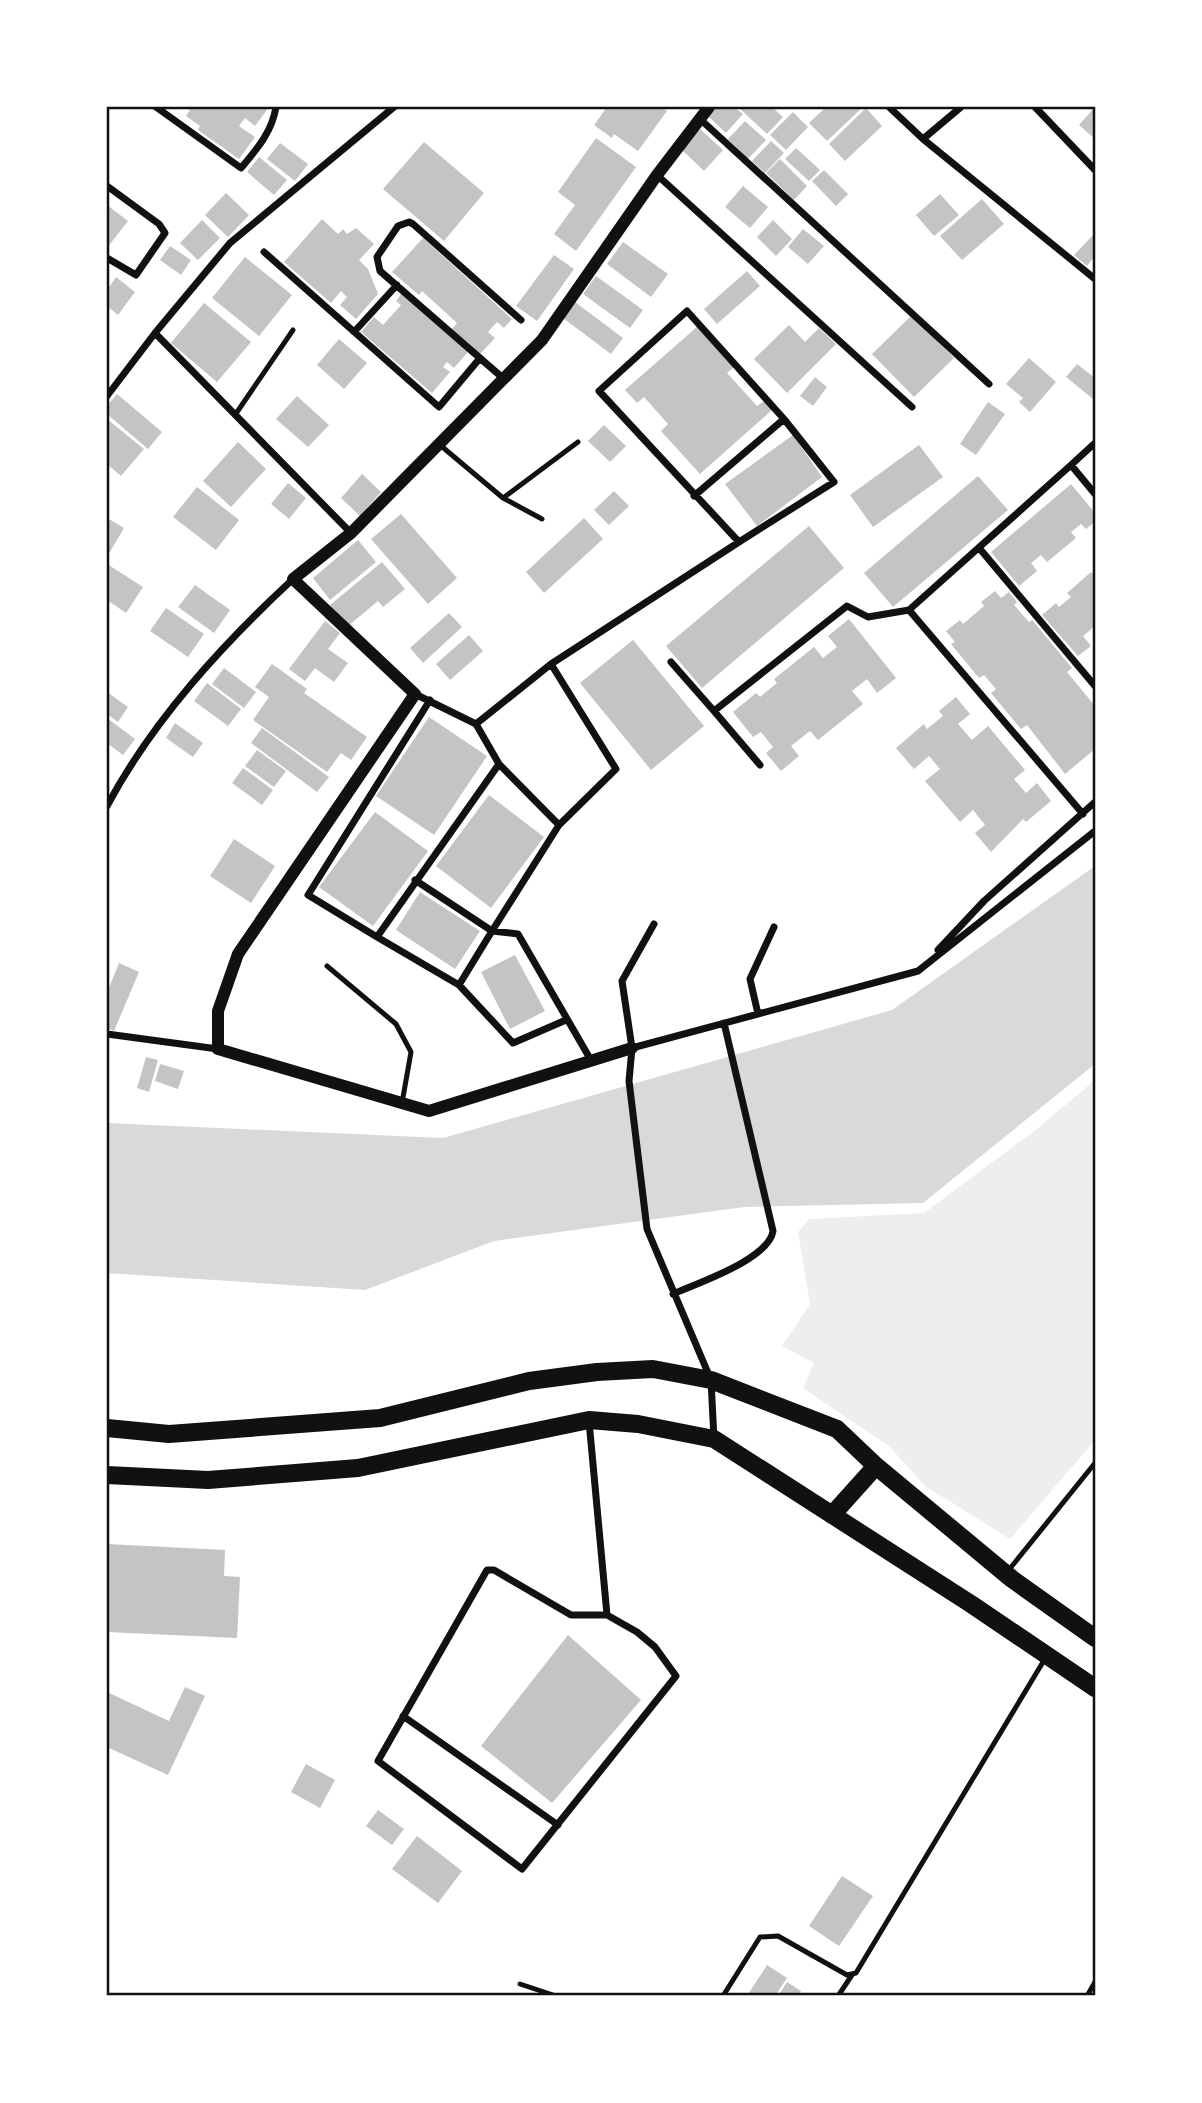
<svg xmlns="http://www.w3.org/2000/svg" width="1202" height="2103" viewBox="0 0 1202 2103" font-family="'Playfair Display',serif">
	<rect width="100%" height="100%" fill="#fff"/>
	<path fill="#eee" d="M1095,1080v360l-85,99 -85,-53 -35,-39 -87,-59 11,-25 -32,-17 28,-42 -12,-72 11,-13 115,-6 113,-84z"/>
	<path fill="#d9d9d9" d="M1095,866v198l-172,139 -179,4 -250,34 -129,49 -258,-17v-150l336,15 449,-128z"/>
	<path fill="#c4c4c4" d="M186,107h83l-14,19 -10,-8 -6,8 16,11 -16,22 -41,-29 2,-4 -14,-10 4,-6z
		M607,107h54l6,4 -29,40 -24,-17 -2,4 -18,-13z
		M714,107h20l9,7 -17,19 -19,-18z
		M738,107h34l11,10 -16,17z
		M826,107h37l-36,34 -18,-18z
		M1095,107v32l-16,-14z
		M866,108l16,18 -37,35 -16,-17z
		M793,112l15,15 -22,23 -16,-15z
		M745,121l21,19 -18,19 -20,-20z
		M700,129l23,21 -19,21 -23,-22z
		M596,138l40,29 -60,84 -22,-17 21,-29 -17,-13z
		M771,141l13,12 -19,20 -13,-12z
		M424,142l60,51 -40,48 -61,-52z
		M280,143l28,21 -13,17 -28,-22z
		M796,148l24,22 -11,11 -24,-22z
		M259,157l28,23 -13,15 -27,-23z
		M780,159l27,27 -13,14 -28,-27z
		M824,170l24,24 -12,12 -24,-25z
		M743,186l25,21 -18,21 -25,-21z
		M226,193l23,22 -21,22 -23,-22z
		M940,194l19,21 -25,21 -18,-21z
		M982,199l22,25 -42,36 -22,-24z
		M107,205l21,16 -21,27z
		M322,219l16,15 5,-5 4,5 9,-6 18,16 -15,16 9,9 10,25 -22,25 -16,-14 7,-8 -6,-6 -10,12 -47,-41z
		M202,220l18,18 -22,22 -18,-17z
		M773,220l19,19 -16,17 -19,-19z
		M803,229l21,17 -16,18 -20,-17z
		M1095,233v23l-8,10 -13,-11z
		M423,238l89,81 -8,9 -7,-6 -9,10 7,6 -15,16 -28,-25 5,-6 -35,-32 -3,4 -27,-23z
		M623,242l45,32 -17,23 -44,-33z
		M170,246l21,14 -10,15 -21,-15z
		M554,255l20,14 -37,52 -21,-15z
		M245,257l47,38 -33,41 -47,-38z
		M747,271l13,15 -43,38 -13,-15z
		M596,276l47,34 -13,18 -47,-34z
		M116,277l19,15 -17,23 -11,-9v-16z
		M401,294l67,58 -14,16 -7,-6 -4,5 7,5 -18,21 -71,-61 13,-15 9,8 18,-20 -5,-4z
		M575,302l48,36 -12,16 -48,-36z
		M204,303l47,39 -34,40 -46,-39z
		M912,315l42,43 -40,39 -42,-43z
		M789,325l16,17 14,-14 17,16 -49,49 -33,-34z
		M698,326l36,41 -7,6 30,33 7,-5 8,9 -72,64 -39,-43 7,-7 -24,-27 -7,6 -12,-13z
		M339,339l28,24 -23,26 -27,-24z
		M1029,358l27,24 -26,30 -11,-10 4,-4 -17,-14z
		M1077,364l18,14 -2,21 -27,-22z
		M815,377l12,10 -14,19 -13,-10z
		M117,394l45,38 -14,17 -41,-35v-8z
		M297,396l32,29 -21,22 -32,-28z
		M988,402l17,12 -29,41 -16,-11z
		M107,419l37,30 -23,27 -14,-12z
		M604,425l22,21 -16,16 -22,-21z
		M793,435l29,42 -65,49 -32,-42z
		M238,442l28,27 -35,38 -28,-26z
		M919,445l24,32 -70,50 -23,-32z
		M362,474l19,18 -21,24 -19,-18z
		M978,476l30,34 -115,97 -29,-34z
		M288,483l18,15 -17,21 -18,-15z
		M1071,484l24,29v9l-9,7 -5,-5 -10,8 5,6 -29,24 -6,-7 -10,8 6,8 -18,15 -28,-34z
		M197,487l42,33 -23,30 -43,-33z
		M614,491l15,15 -20,19 -15,-15z
		M401,514l56,64 -29,26 -57,-65z
		M584,518l19,21 -59,54 -18,-21z
		M109,519l15,9 -17,29v-34z
		M809,526l35,42 -142,120 -36,-42z
		M358,540l18,22 -46,38 -17,-22z
		M382,562l23,27 -22,18 -5,-6 -30,25 -18,-21z
		M107,564l36,23 -17,26 -19,-13z
		M1091,572l4,4v50l-12,10 8,10 -13,10 -36,-41 14,-12 3,4 12,-10 -4,-4z
		M195,585l35,25 -16,23 -36,-26z
		M995,591l6,7 8,-6 8,10 -3,3 15,17 3,-2 40,48 -5,4 28,34v43l-30,25 -38,-49 -6,4 -30,-36 5,-4 -12,-14 -5,3 -28,-34 4,-2 -9,-11 14,-11 3,4 21,-18 -3,-4z
		M166,608l38,26 -16,23 -38,-26z
		M449,613l13,14 -39,36 -13,-15z
		M849,619l47,59 -19,15 -10,-14 -15,12 11,13 -45,36 -8,-9 -19,15 8,10 -18,15 -15,-18 7,-6 -12,-15 -8,5 -20,-25 23,-19 4,4 17,-14 -3,-4 40,-32 9,11 14,-11 -9,-11z
		M325,621l15,12 -12,16 20,14 -14,19 -19,-14 -10,13 -16,-12z
		M469,635l14,16 -33,29 -14,-16z
		M633,640l71,86 -53,44 -71,-87z
		M272,664l35,25 -3,4 63,44 -16,23 -10,-7 -14,19 -74,-52 16,-23 -14,-10z
		M224,668l32,24 -12,16 -32,-24z
		M207,683l34,26 -13,17 -34,-25z
		M107,692l21,15 -10,15 -11,-8z
		M956,697l14,17 -12,10 14,16 16,-14 37,44 -11,9 12,14 11,-10 14,18 -25,21 -3,-3 -32,33 -16,-19 10,-8 -12,-15 -13,12 -35,-41 15,-12 -11,-13 -15,13 -18,-21 28,-24 3,5 16,-13 -4,-5z
		M429,717l58,39 -53,79 -58,-39z
		M107,718l28,21 -12,16 -16,-12z
		M175,723l28,20 -10,14 -27,-19z
		M262,728l67,49 -12,15 -66,-49z
		M257,750l29,21 -12,16 -29,-21z
		M243,768l30,22 -11,15 -30,-22z
		M489,795l55,42 -53,71 -55,-42z
		M375,812l53,39 -55,75 -54,-39z
		M234,839l41,27 -24,37 -41,-27z
		M420,892l60,39 -25,38 -59,-39z
		M515,955l30,56 -35,18 -29,-57z
		M119,963l20,9 -25,59 -7,-3v-35z
		M146,1057l12,3 -9,32 -12,-4z
		M160,1064l24,7 -6,18 -23,-8z
		M107,1544l118,6 -1,26 16,1 -3,61 -130,-6z
		M568,1635l73,65 -89,103 -71,-57z
		M185,1687l20,9 -37,79 -61,-28v-55l62,29z
		M306,1764l29,16 -15,28 -29,-16z
		M378,1810l26,19 -12,16 -26,-19z
		M417,1836l45,35 -24,32 -46,-34z
		M842,1876l31,20 -34,50 -30,-20z
		M767,1965l20,13 -12,18h-28z
		M787,1982l14,9 -3,5h-20z"/>
	<g fill="none" stroke-linecap="round" stroke-linejoin="round">
		<path stroke="#111" stroke-width="5" d="M235,415l58,-85
			M440,445l63,53 39,21
			M503,498l75,-56
			M327,966l69,58 15,28 -9,51
			M1008,1571l87,-108
			M520,1984l36,12
			M723,1996l37,-59 18,-1 69,39 9,-2 190,-316
			M838,1996l14,-21
			M1087,1996l8,-14"/>
		<path stroke="#111" stroke-width="7" d="M156,107l85,61c16,-19 31,-36 35,-61
			M889,107l34,32 172,140
			M1035,107l60,63
			M700,119l289,265
			M923,139l38,-32
			M657,175l255,232
			M107,186l52,38 6,9 -29,42 -29,-17
			M264,252l175,155 41,-49
			M687,311l97,108 50,63 -95,60 -140,-151z
			M354,332l43,-47
			M155,333l75,-90 164,-136
			M504,379l-124,-108 -3,-14 21,-31 11,-4 4,2 108,96
			M107,396l48,-63 196,200
			M1071,465l24,-22
			M694,496l90,-77
			M980,549l115,137
			M671,662l43,49 133,-105 21,11 41,-7
			M551,664l65,105 -57,56
			M415,694l61,30 75,-60 188,-122
			M430,700l-122,195 69,42 122,-173 -23,-40
			M714,711l46,54
			M107,806c46,-86 115,-161 186,-227
			M1083,814l-174,-204 162,-145 24,29
			M415,880l77,51 67,-106 -60,-61
			M654,924l-32,57 10,67 -3,33 18,148 64,151 3,59
			M377,937l82,48 33,-54 26,3 74,128
			M938,950l46,-49 111,-99
			M459,985l54,58 53,-23
			M758,1014l-8,-35 24,-52
			M107,1034l111,15
			M632,1048l286,-77 177,-140
			M673,1294c25,-11 96,-35 100,-63l-49,-208
			M589,1421l18,194
			M487,1570h7l77,45h36l30,17 18,15 21,29 -154,193 -144,-108z
			M403,1716l155,109"/>
		<path stroke="#111" stroke-width="12" d="M632,1048l-203,63 -211,-62v-38l20,-57 177,-260 -122,-115 58,-46 191,-193 115,-165 52,-68"/>
		<path stroke="#111" stroke-width="18" d="M107,1428l62,6 211,-16 149,-37 68,-9 56,-3 58,11 126,49 39,37 136,113 83,59
			M107,1475l101,5 150,-12 231,-48 49,4 76,15 257,165 124,84
			M832,1515l44,-49"/>
	</g>
	<rect width="1202" height="2103" fill="none" stroke="#ffffff" stroke-width="217"/>
	<rect x="108" y="108" width="986" height="1886" fill="none" stroke="#111" stroke-width="2.5"/>
</svg>
